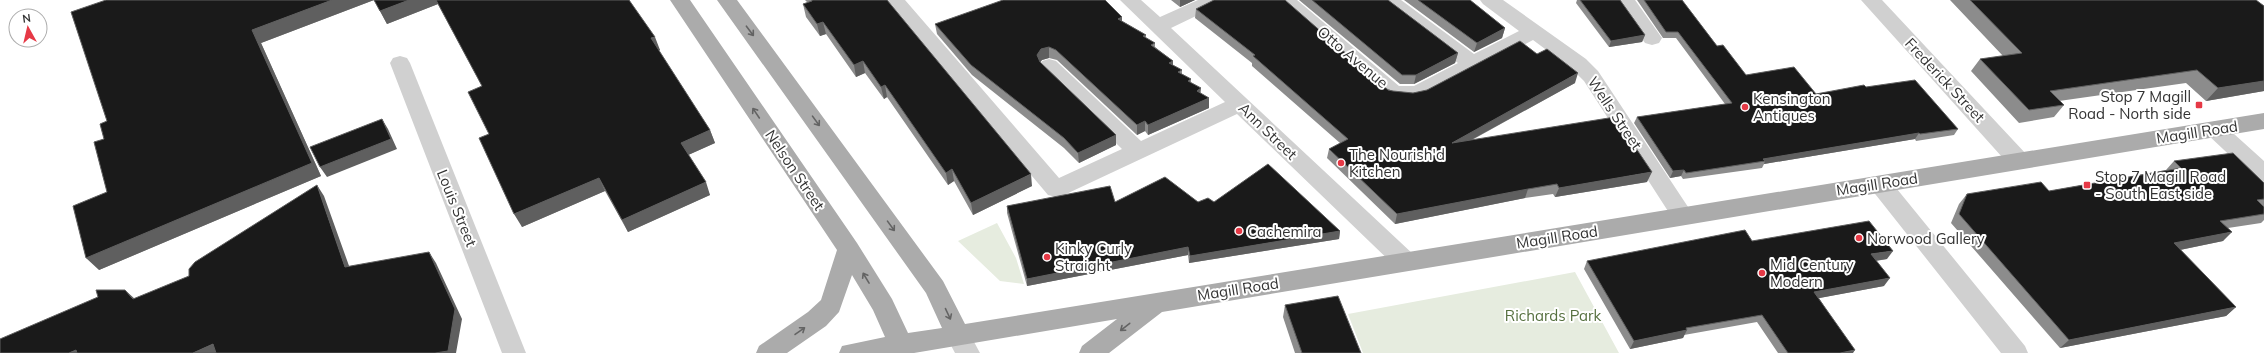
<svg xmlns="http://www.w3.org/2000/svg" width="2264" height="353" viewBox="0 0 2264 353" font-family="Mulish,sans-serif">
	<rect width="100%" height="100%" fill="#fff"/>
	<path fill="#e6ecdf" d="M997,223l19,35 8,26 -24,-3 -42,-40z
		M1575,272l44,81h-256l-15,-39z"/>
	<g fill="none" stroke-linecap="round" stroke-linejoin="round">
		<path fill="#d0d0d0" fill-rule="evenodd" d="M884,0h21l154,178 63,-29 -80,-78 -3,-5 3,-5 7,-2 7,2 85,80 84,-39 -105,-102h21l19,17 38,-17h26l-3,4 -50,24 243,227 4,7 -4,7 -8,2 -8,-2 -161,-155 -173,81 -8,2 -8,-2z
			M1275,0h22l102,86h15l44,-23 -77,-59 -3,-4h23l73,54 45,-23 -36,-27 -3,-4h23l83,59 12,12 96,145 -3,6 -8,3 -8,-3 -91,-141 -12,-12 -39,-29 -109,58c-11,4 -26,4 -37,0z
			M1615,0h20l27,38 -3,5 -7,2 -7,-2z
			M1861,0h21l145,155 3,6 -3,6 -8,2 -8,-2z
			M400,56l7,2 3,5 116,290h-24l-112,-290 3,-5z
			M2215,121l8,3 41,37v21l-8,-2 -49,-46 -3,-5 3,-5z
			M1880,176l8,2 137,168 3,7h-27l-129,-163 -3,-6 3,-6z
			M958,326l9,3 13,24h-25l-9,-17 3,-7z"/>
		<path fill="#ababab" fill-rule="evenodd" d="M670,0h20l167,243 35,56 16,34 34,-5 -16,-35 -209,-293h20l206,281 22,43 1299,-211v16l-1102,183 -53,41h-30l3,-7 35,-27 -203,34h-75l3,-7 43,-9 -12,-27 -21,-35 -13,37 -13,14 -39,27h-31l3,-7 49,-34 13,-12 16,-50z"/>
	</g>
	<path fill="#8c8c8c" d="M106,0h523l31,50h-2l52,80 5,13 -27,12 22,40 -82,37 -23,-41 -83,36 -40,-141 -44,-82 -51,20 -13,-24 -113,43 60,133 -222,94 8,-78 -3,-53 3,-18z
		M805,0h82l145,186 -59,29 -19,-34 -6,4 -61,-88 -3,2 -19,-26 -9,4 -30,-43 -6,2 -14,-19 -3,-13 5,-1z
		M1171,0h24l-15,7z
		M1299,0h89l70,53 -3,10 -41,21h-14z
		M1404,0h66l35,28 -3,10 -28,14z
		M1577,0h43l25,35 -3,7 -33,5 -33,-44z
		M1637,0h45l35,46 29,29 70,19 50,-7 92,42 -4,6 -38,6 -1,-2 -151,25 -2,4 -79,11 -2,-3 -11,2 -36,-55 3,-6 88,-13 -49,-66h-13z
		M1950,0h306l8,6v85l-58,10 -20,-18 -127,18 5,4 -10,12 -35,6 -48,-52 9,-12 23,-3z
		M1196,9l197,82 20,2 14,-3 110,-36 38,29 -103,57 175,42 -92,15 -2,-3 -28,4 -130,26 -68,-66 2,-9 11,-6 -88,-77v-3l-57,-45z
		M1122,21l24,14v3l9,5v4l18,14v5l9,4v4l9,5v4l9,10 9,15 -61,27 -3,-4 -8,4 -80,-75 -8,-2 -7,2 -2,2 76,73v10l-37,18 -15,-15 -92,-73 -35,-41 -2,-10z
		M2174,161l90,22v37l-3,3 -33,5 -5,13 -43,9 56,57 -10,9 -166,32 -109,-125 8,-19 8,-10 82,-3 117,-21z
		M1115,202h99l126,29 -1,8 -150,24 -1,-8 -161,31 -20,-73v-7z
		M1752,241l135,18 -11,2 8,25 -65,12 34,55h-75l-21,-31 -73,13 -1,3 -53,11 -46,-80 3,-8z
		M1285,305l76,48h-66l-12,-36z"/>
	<path fill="#5f5f5f" d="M332,0h42l-113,43 60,133 -222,94 -13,-12 166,-228z
		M409,0h27l2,4 -51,20 -7,-13z
		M1180,0h15l-15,7z
		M1122,17v11l-4,-9z
		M823,22l3,12 -6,2 -3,-12z
		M1505,28l-3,10 -28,14 3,-9z
		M1645,35l-3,7 -33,5 2,-6z
		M655,37l5,13 -4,2 -5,-14z
		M1049,47v11l-7,2 -4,5 -1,-10 4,-6z
		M1458,53l-3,10 -41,21 2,-9z
		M863,61l2,12 -9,4 -2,-12z
		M1173,61v10l-4,-8z
		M1578,73l-3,10 -126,69 3,-9z
		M2264,81v10l-58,10 12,-13z
		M885,85l2,12 -3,2 -3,-12z
		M1201,88l-1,10 -3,-7z
		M1209,98v10l-61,27v-10z
		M382,119l6,10 9,20 -70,28 -7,-10z
		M1145,121v10l-8,4v-10z
		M710,130l5,13 -29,13 -5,-13z
		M1919,133l-4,6 -151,25 1,-3 -2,-2z
		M1116,135v10l-37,18 -1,-10z
		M952,169l2,12 -6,4 -2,-12z
		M1684,170l-3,6 -11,2 3,-7z
		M1652,172l-5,10 -92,15 4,-9z
		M1031,174l1,12 -59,29 -2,-12z
		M599,178l6,13 -83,36 -8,-13z
		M706,182l4,13 -82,37 -6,-12z
		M317,185l7,11 29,81 -8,-10z
		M1528,189l-3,9 -130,26 2,-10z
		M1340,231l-1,8 -150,24 1,-7z
		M2232,232l-9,9 -58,12 9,-10z
		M1188,247v8l-161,31v-7z
		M1893,251l-6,8 -21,3 5,-8z
		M429,252l7,11 26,56 -6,34h-21z
		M1890,278l-6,8 -75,14 5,-8z
		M125,290l11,10 -3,-1z
		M2236,307l-10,9 -166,32 9,-8z
		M1687,330l-4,8 -53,11 4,-8z
		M213,344l9,9h-29z
		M76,350l4,3h-11z
		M1855,350l-2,3h-13z"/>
	<path fill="#1a1a1a" stroke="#5f5f5f" d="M106,0h226l-80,30 60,133 -226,95 -13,-52 34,-14 -13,-50 10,-3 -4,-15 7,-3 -36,-109z
		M374,0h35l-29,11z
		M436,0h193l26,37 -4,1 59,92 -29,13 25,39 -84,38 -23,-42 -85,36 -35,-76 10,-4 -21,-42 14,-6z
		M812,0h75l144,174 -60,29 -19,-34 -6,4 -61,-88 -4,2 -18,-26 -9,4 -31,-43 -6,2 -14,-20 9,-3z
		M1003,0h102l17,17 -4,2 28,16 -3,1 12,7 -4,2 22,16 -4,2 13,7 -4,2 13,7 -3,2 13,7 -4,3 12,7 -61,27 -3,-4 -8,4 -81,-75 -7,-3 -8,2 -4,6 3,7 76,73 -38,18 -14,-15 -93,-73 -36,-41z
		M1214,0h71l103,90 5,1 20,2 14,-3 93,-49 17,13 10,-5 31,24 -126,70 163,-26 37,55 -93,16 -2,-4 -29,5 -131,25 -68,-65 19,-10 -95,-83 2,-1 -59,-46z
		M1312,0h76l70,53 -42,22h-14z
		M1418,0h52l35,28 -28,15z
		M1580,0h40l25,35 -34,6z
		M1644,0h38l35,46 6,-1 23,30 48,-8 22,27 48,-9 2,2 49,-7 43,49 -38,5 -1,-1 -156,26 2,2 -79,12 -2,-3 -11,1 -36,-54 95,-14 -54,-71h-12z
		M1970,0h286l8,6v75l-46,7 -21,-18 -147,21 14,14 -35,5 -49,-51 42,-6z
		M382,119l9,20 -71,28 -10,-20z
		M2233,153l31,30v16l-7,1 7,7v7l-44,7 12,11 -58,11 62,64 -167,33 -110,-126 8,-20 74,-12 8,9 132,-23 -7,-7z
		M1268,164l72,67 -150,25 -2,-9 -161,32 -20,-73 103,-20 5,16 50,-25 33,25 10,-4 6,4z
		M317,185l28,82 84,-15 26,57 -7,42 -13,2h-219l-3,-9 -20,9h-116l-1,-3 -7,3h-69v-14l98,-42 -2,-7h29l8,9 56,-23v-7l6,-7z
		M1869,221l24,30 -22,3 19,24 -76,14 41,58 -15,3h-52l-26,-38 -76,13 1,2 -53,11 -47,-80 158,-31 7,11z
		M1338,296l23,57h-59l-17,-48z"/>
	<defs><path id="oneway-shaft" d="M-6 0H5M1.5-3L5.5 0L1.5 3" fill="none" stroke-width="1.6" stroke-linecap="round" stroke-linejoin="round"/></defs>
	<g stroke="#636363">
		<use href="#oneway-shaft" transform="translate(750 31) rotate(53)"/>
		<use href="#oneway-shaft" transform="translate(756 113) rotate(-124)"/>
		<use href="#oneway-shaft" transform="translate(816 121) rotate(54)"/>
		<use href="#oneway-shaft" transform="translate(891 226) rotate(54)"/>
		<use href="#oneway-shaft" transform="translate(866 278) rotate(-121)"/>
		<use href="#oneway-shaft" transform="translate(948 314) rotate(65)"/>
		<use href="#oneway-shaft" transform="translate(1125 327) rotate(142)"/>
		<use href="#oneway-shaft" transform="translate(800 331) rotate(-35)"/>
	</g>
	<g fill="#e63946" stroke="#fff" stroke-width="1.5">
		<rect x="2195" y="101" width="8" height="8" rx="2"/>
		<circle cx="1745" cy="107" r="4"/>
		<circle cx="1341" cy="163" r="4"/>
		<rect x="2083" y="181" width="8" height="8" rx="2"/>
		<circle cx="1239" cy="231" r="4"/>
		<circle cx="1859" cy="238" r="4"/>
		<circle cx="1047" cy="257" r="4"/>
		<circle cx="1762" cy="273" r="4"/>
	</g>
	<g text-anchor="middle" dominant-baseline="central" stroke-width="4" stroke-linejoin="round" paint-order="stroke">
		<g font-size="15" fill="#333" stroke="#fff">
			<text transform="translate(1353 57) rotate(40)">Otto Avenue</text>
			<text transform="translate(1945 80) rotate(47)">Frederick Street</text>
			<text transform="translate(1615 113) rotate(56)">Wells Street</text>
			<text transform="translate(1268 131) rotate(44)">Ann Street</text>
			<text transform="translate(2197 132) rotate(-9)">Magill Road</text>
			<text transform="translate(795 170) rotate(56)">Nelson Street</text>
			<text transform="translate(1877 184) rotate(-9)">Magill Road</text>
			<text transform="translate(457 208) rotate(68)">Louis Street</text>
			<text transform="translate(1557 237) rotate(-9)">Magill Road</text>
			<text transform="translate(1238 289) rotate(-9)">Magill Road</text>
		</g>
		<g font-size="15" fill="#333" stroke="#fff" text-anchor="start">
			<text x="2191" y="96" text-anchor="end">Stop 7 Magill<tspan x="2191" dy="17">Road - North side</tspan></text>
			<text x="1753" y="98">Kensington<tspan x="1753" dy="17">Antiques</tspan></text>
			<text x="1349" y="154">The Nourish'd<tspan x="1349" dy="17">Kitchen</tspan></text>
			<text x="2095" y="176">Stop 7 Magill Road<tspan x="2095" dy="17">- South East side</tspan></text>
			<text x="1247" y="231">Cachemira</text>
			<text x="1867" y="238">Norwood Gallery</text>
			<text x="1055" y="248">Kinky Curly<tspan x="1055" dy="17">Straight</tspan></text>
			<text x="1770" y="264">Mid Century<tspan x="1770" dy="17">Modern</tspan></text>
		</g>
		<g font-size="15" fill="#56703f" stroke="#fff">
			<text x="1553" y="315">Richards Park</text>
		</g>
	</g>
	<g transform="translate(28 28) rotate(352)"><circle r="19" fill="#ffffff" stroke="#adadad"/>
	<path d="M0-3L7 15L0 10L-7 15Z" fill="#e63946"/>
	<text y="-6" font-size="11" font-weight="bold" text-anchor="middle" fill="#333333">N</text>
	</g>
</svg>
